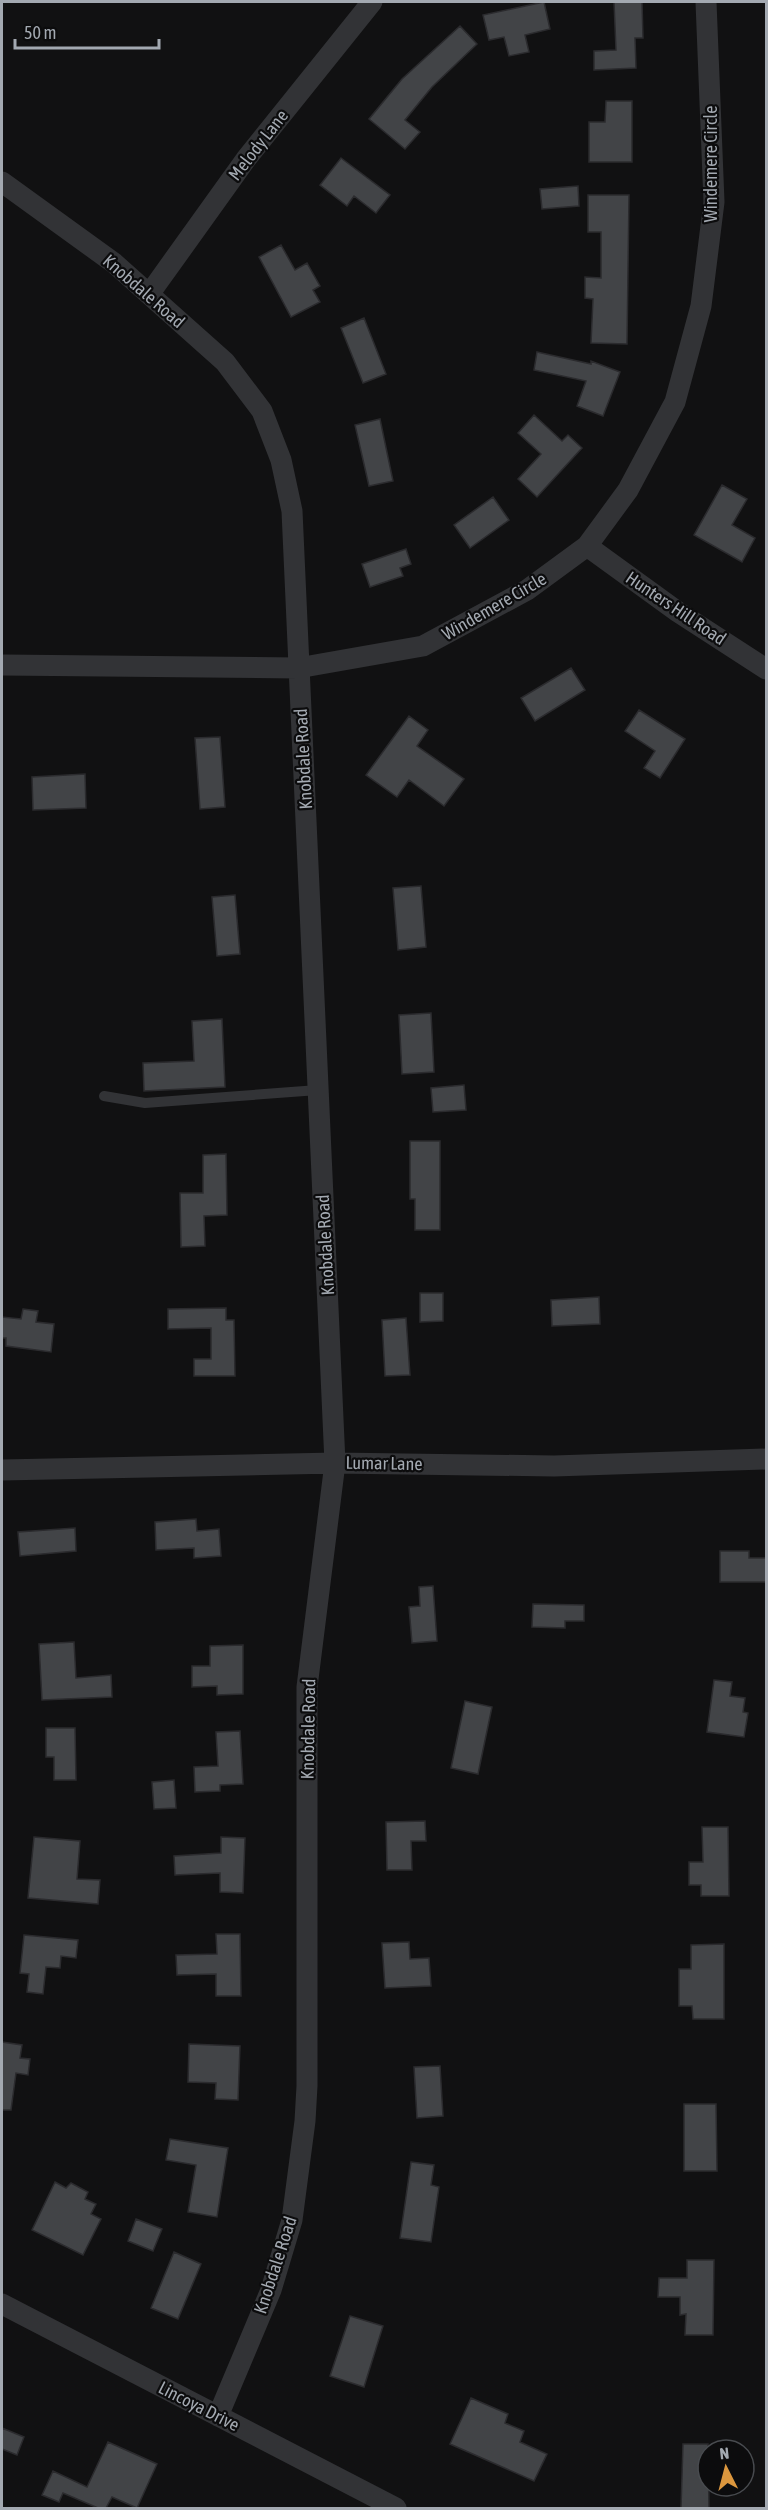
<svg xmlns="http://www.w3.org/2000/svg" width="768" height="2510" viewBox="0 0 768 2510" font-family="'Asap Condensed',sans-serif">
	<rect width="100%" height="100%" fill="#111112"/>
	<path fill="#424447" stroke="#2b2b2e" stroke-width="1.5" d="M544,2l6,27 -25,6 4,17 -20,4 -5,-19 -15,3 -6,-25z
		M614,2h28l1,36h-8l1,30 -42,2v-19l22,-1z
		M460,26l17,18 -45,43 -27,33 15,12 -15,17 -36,-30 33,-40z
		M606,101h26v61h-43v-40h16z
		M341,158l49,37 -14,18 -22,-17 -7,10 -27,-21z
		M578,186l1,20 -37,3 -2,-20z
		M588,195h41l-2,149 -36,-1 2,-44 -8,-1v-21l16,1v-46h-13z
		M281,245l14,25 12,-7 13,23 -7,4 7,12 -29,15 -32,-60z
		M364,318l22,56 -23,9 -22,-55z
		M537,352l54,12v-3l29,11 -17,44 -26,-10 9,-25 -52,-11z
		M534,415l28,26 6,-6 14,13 -45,49 -19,-18 23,-25 -23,-21z
		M380,419l13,62 -24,5 -14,-61z
		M722,485l25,14 -15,26 23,13 -13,24 -48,-27z
		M493,497l16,23 -39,28 -16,-23z
		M406,549l5,15 -11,4 3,8 -33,11 -8,-23z
		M571,668l14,22 -50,31 -14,-23z
		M639,710l46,29 -25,39 -16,-10 11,-17 -30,-20z
		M409,716l19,14 -11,16 47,33 -20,27 -35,-26 -12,17 -31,-22z
		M220,737l5,70 -25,2 -5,-71z
		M85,774l1,34 -53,2 -1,-33z
		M421,886l5,61 -28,3 -5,-62z
		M235,895l5,59 -23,2 -5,-59z
		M431,1013l3,59 -32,2 -3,-59z
		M222,1019l3,68 -81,4 -1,-28 51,-2 -2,-40z
		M464,1085l2,25 -33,2 -2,-24z
		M410,1141h30v89h-25v-31h-5z
		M226,1154l1,61 -23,1 1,30 -24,1 -1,-54h23v-38z
		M420,1293h23v28l-23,1z
		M599,1297l1,27 -48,2 -1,-26z
		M226,1308v12h8l1,56h-41v-17h17v-31l-43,1v-20z
		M23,1309l15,2 -2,11 18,2 -3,28 -45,-6v-8h-4v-21l19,2z
		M406,1318l4,57 -25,1 -3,-56z
		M196,1519l1,12 22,-2 2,27 -27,2v-10l-38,2 -1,-28z
		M75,1528l1,23 -56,5 -2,-24z
		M720,1551h29v7h17v24h-46z
		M433,1586l4,55 -25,2 -3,-36 11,-1 -1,-19z
		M533,1604l51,1v16h-19v7l-33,-1z
		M74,1642l2,36 35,-3 1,22 -70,3 -3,-56z
		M243,1645v49l-26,1v-9l-25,1v-21h18v-20z
		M714,1680l18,2 -2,14 15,2 -2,14 5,1 -4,24 -37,-5z
		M465,1701l27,6 -14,67 -27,-6z
		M46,1728h29l1,52h-22v-23h-8z
		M240,1731l3,53 -23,1v6l-25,1 -1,-25 24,-1 -2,-34z
		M174,1780l2,28 -22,1 -2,-27z
		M425,1821l1,20h-15l1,29h-25l-1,-48z
		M702,1827h26l1,69h-28v-11h-12v-23h14z
		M34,1837l46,4 -3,38 23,1 -2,24 -70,-6z
		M221,1837l24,1 -2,55 -23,-1v-19l-45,2 -1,-19 47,-3z
		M216,1934h24l1,62h-25v-22l-39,1 -1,-20 41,-1z
		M24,1935l54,5 -2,18 -15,-2 -1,12 -14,-1 -3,27 -16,-2 2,-18 -9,-1z
		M409,1942l1,17 19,-1 2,28 -46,2 -3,-45z
		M724,1944v75h-31l-1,-13h-13v-37h12v-24z
		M2,2042l20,3 -2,13 10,1 -2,16 -12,-2 -5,37h-9z
		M189,2044l51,2 -2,54 -23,-1 1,-16 -28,-1z
		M440,2066l3,50 -26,2 -3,-51z
		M684,2104h32l1,67h-33z
		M170,2139l58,9 -11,69 -29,-5 8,-47 -30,-5z
		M411,2162l23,3 -3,20 8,2 -8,55 -31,-4z
		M55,2182l11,6 5,-5 17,9 -3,7 11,5 -5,10 10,5 -18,36 -51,-25z
		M136,2219l26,10 -9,22 -25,-10z
		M174,2252l27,12 -23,55 -27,-11z
		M687,2260h27l-1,75h-28l1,-21 -6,1v-18h-22l1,-19h28z
		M350,2316l33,10 -19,61 -34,-11z
		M471,2398l37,16 -3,9 19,8 -4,11 27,12 -13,27 -84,-37z
		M2,2428l22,9 -7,18 -15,-6z
		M108,2442l49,22 -20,44 -25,-11 -6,11h-8l-35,-15 -4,9 -17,-7 11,-24 34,16z
		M683,2444h25l1,64h-28z"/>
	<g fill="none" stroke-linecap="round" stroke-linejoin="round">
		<path stroke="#323336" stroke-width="10" d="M104,1096l41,7 173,-13"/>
		<path stroke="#323336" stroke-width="21" d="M2,182l112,81 111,99 37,49 19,49 11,51 43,952 -28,224v399l-2,35 -13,99 -21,70 -53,126
			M150,293l96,-134 126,-157
			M587,546l91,66 88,57
			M2,665l296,3 125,-22 104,-56 60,-44 41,-56 47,-88 26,-96 13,-104 -8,-200
			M2,1470l333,-7 219,3 212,-7
			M2,2304l394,204"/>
	</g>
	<g text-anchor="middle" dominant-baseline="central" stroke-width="4.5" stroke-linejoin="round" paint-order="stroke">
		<g font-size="18" fill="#a3a9b1" stroke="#0c0c0d">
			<text transform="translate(258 145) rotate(-52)">Melody Lane</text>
			<text transform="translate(710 164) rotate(-90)">Windemere Circle</text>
			<text transform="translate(144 291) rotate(41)">Knobdale Road</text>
			<text transform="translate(494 606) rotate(-30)">Windemere Circle</text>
			<text transform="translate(676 608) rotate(34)">Hunters Hill Road</text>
			<text transform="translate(303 759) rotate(-93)">Knobdale Road</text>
			<text transform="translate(325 1245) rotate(-93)">Knobdale Road</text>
			<text transform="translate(384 1463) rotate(1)">Lumar Lane</text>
			<text transform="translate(308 1729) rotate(-89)">Knobdale Road</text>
			<text transform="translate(275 2265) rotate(-72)">Knobdale Road</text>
			<text transform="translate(199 2406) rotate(27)">Lincoya Drive</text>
		</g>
	</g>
	<rect width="768" height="2510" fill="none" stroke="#a3a9b1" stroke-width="6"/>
	<g transform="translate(726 2468) rotate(354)"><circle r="28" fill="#0c0c0d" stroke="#484b4f" stroke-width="1.5"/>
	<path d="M0-4.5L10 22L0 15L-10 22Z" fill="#dc973e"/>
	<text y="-9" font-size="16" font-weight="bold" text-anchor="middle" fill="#a3a9b1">N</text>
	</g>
	<path d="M15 39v9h144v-9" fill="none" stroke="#a3a9b1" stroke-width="3"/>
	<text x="24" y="39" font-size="18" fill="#a3a9b1" stroke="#0c0c0d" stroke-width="4.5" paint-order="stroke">50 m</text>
</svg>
